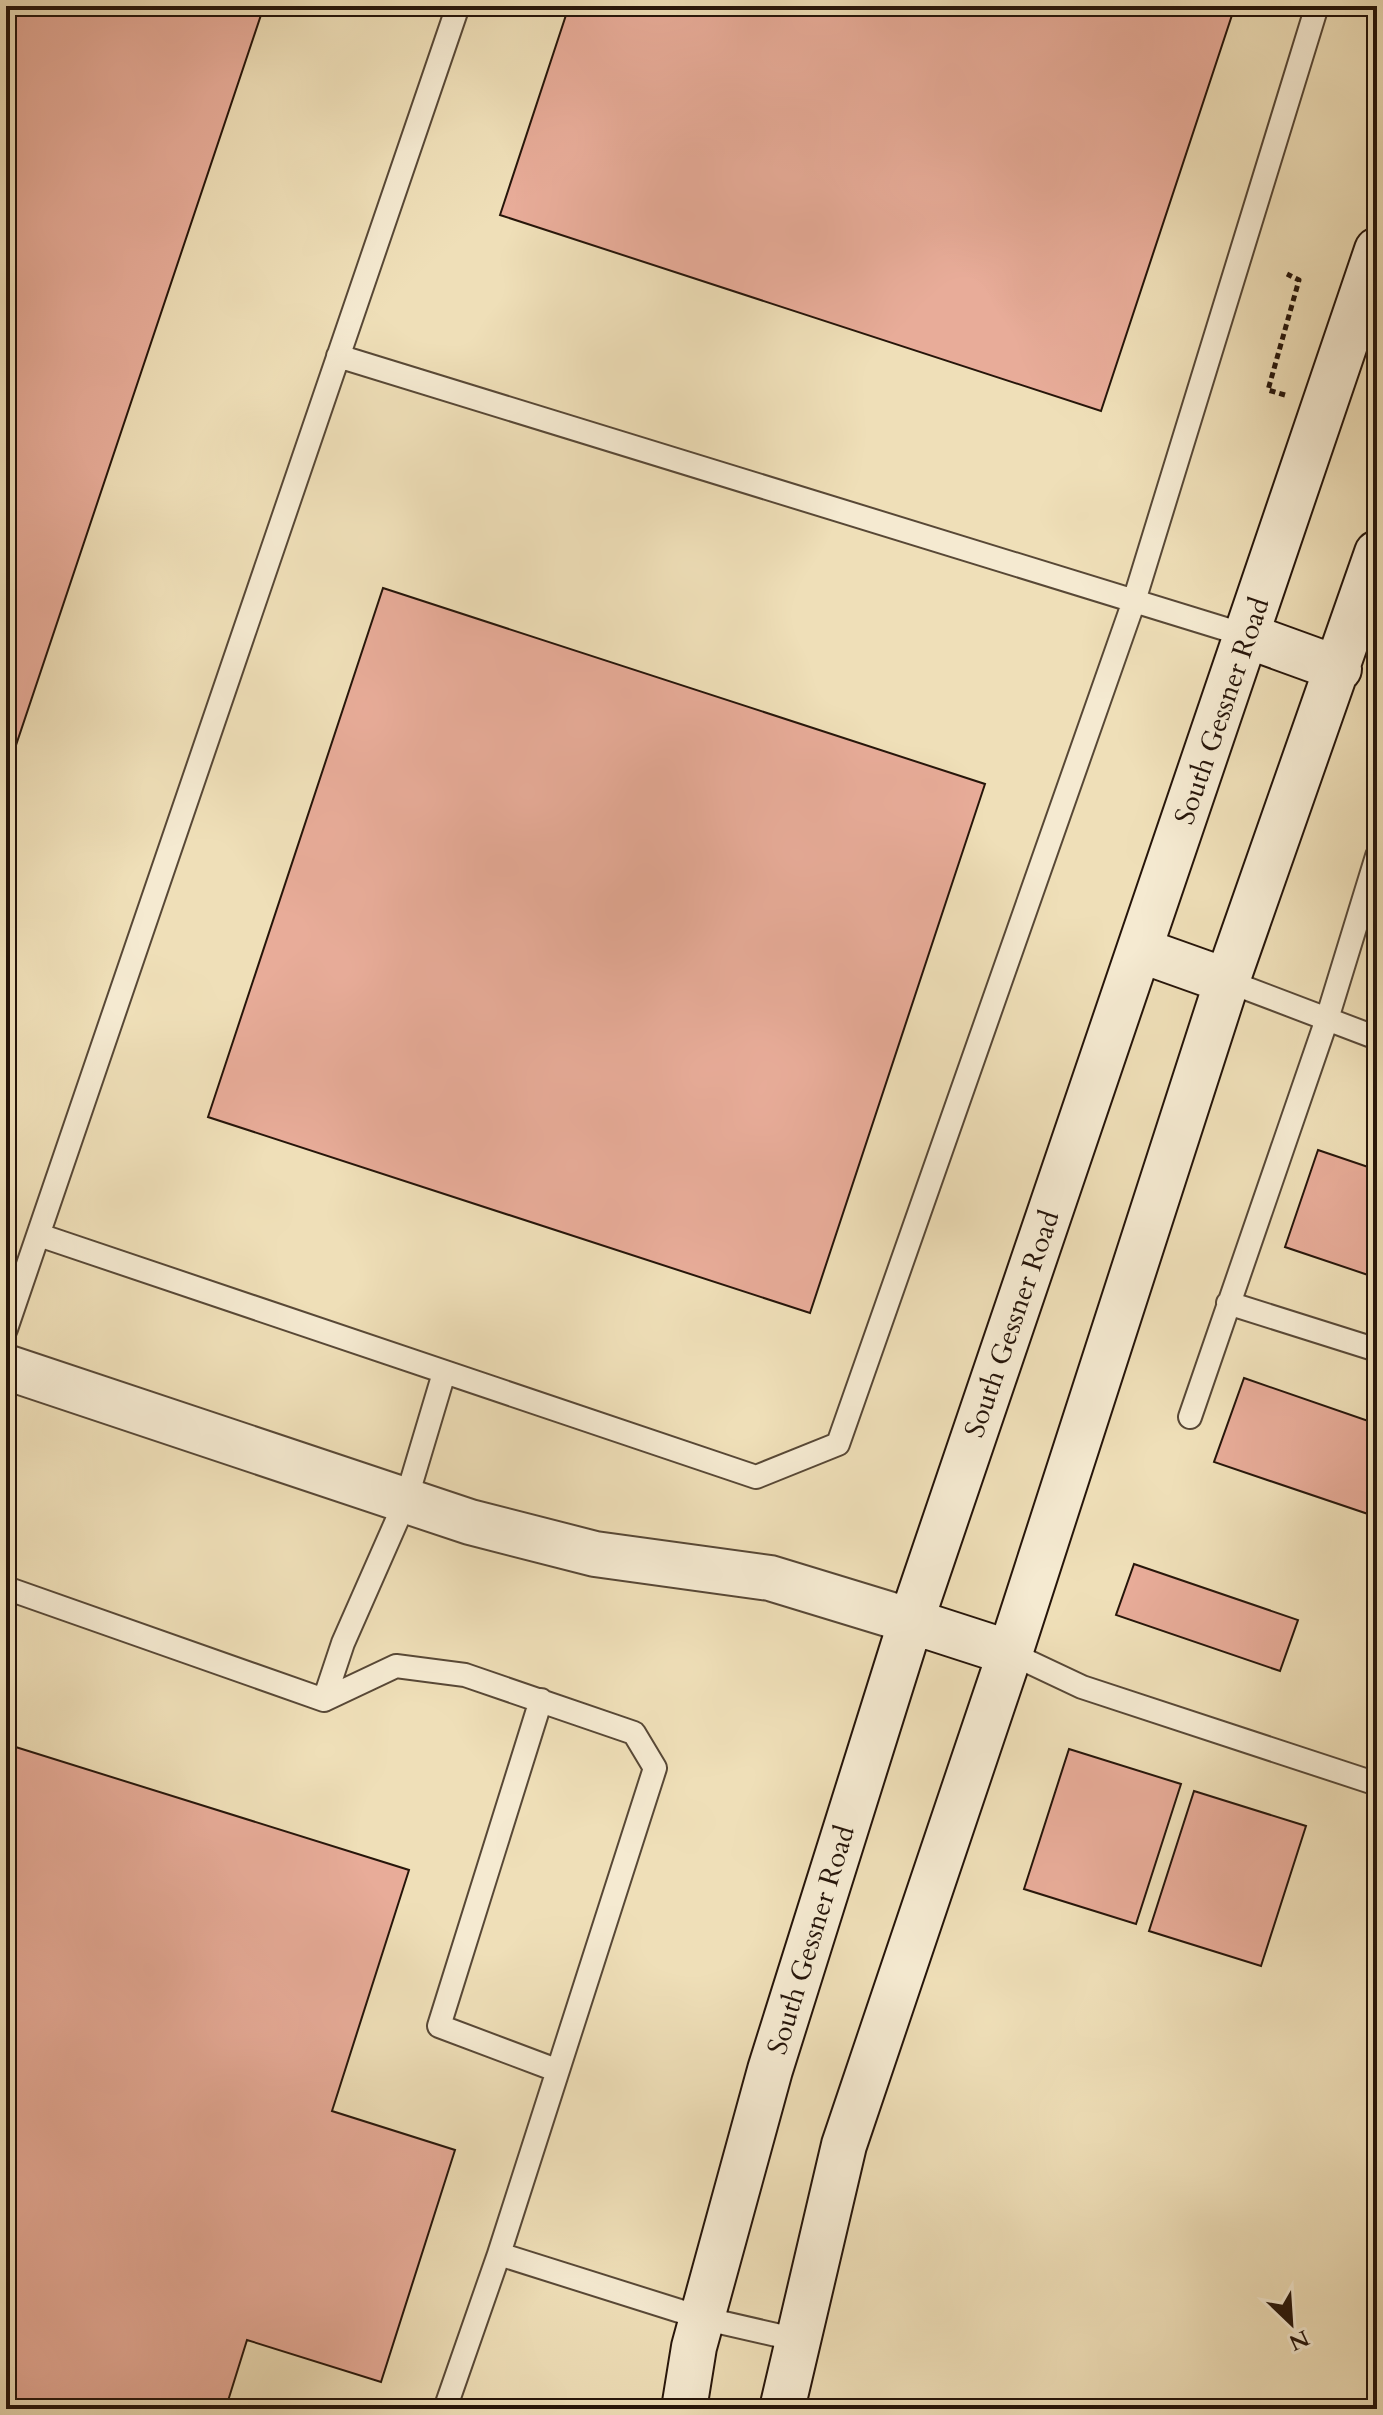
<svg xmlns="http://www.w3.org/2000/svg" width="1383" height="2415" viewBox="0 0 1383 2415" font-family="Cardo,serif">
	<rect width="100%" height="100%" fill="#efdfb8"/>
	<filter id="stains"><feTurbulence type="fractalNoise" baseFrequency=".0025" numOctaves="4"/><feColorMatrix values="0 0 0 0 .2 0 0 0 0 .09 0 0 0 0 .02 0 0 0 .5 -.17"/></filter>
	<radialGradient id="worn" r=".72"><stop offset=".6" stop-color="#630" stop-opacity="0"/><stop offset="1" stop-color="#630" stop-opacity=".3"/></radialGradient>
	<path fill="#e8ac99" stroke="#26150a" stroke-width="2" d="M6,6h258l-258,769z
		M569,6h666l-134,405 -601,-196z
		M383,588l602,196 -175,529 -602,-196z
		M1318,1150l59,20v108l-92,-31z
		M1244,1378l133,46v93l-163,-55z
		M1134,1564l164,56 -18,51 -164,-56z
		M6,1744l403,126 -77,241 123,39 -74,232 -134,-42 -20,64 15,5h-236z
		M1069,1749l112,35 -45,140 -112,-35z
		M1194,1791l112,35 -45,140 -112,-35z"/>
	<g fill="none" stroke-linecap="round" stroke-linejoin="round">
		<g stroke="#584836" stroke-width="26">
			<path id="lane" d="M338,356l910,280
				M1227,981l150,57
				M39,1235l717,242 82,-33 296,-843 183,-595
				M1228,1303l149,47
				M6,1329l452,-1323
				M1190,1417l137,-398 50,-163
				M6,1588l318,112 72,-34 69,9 169,58 21,35 -156,486
				M1010,1653l72,34 295,97
				M324,1700l19,-57 63,-143 38,-127
				M541,1700l-102,326 117,44
				M445,2409l54,-155 203,64 96,22"/>
		</g>
		<g stroke="#584836" stroke-width="48">
			<path id="street" d="M6,1367l464,155 125,32 175,24 141,43"/>
		</g>
		<g stroke="#26150a" stroke-width="48">
			<path id="secondary" d="M1248,636l91,33
				M1140,950l87,31
				M911,1621l99,32
				M684,2409l10,-62 76,-277 141,-449 466,-1371
				M782,2409l62,-264 166,-492 217,-672 150,-428"/>
		</g>
		<path stroke="#26150a" stroke-width="5" stroke-dasharray="6 4" stroke-linecap="butt" d="M1285,395l-17,-5 31,-110 -12,-6"/>
		<use href="#lane" stroke="#f5ead1" stroke-width="22"/>
		<use href="#street" stroke="#f5ead1" stroke-width="44"/>
		<use href="#secondary" stroke="#f5ead1" stroke-width="44"/>
	</g>
	<g text-anchor="middle" dominant-baseline="central" stroke-width="6" stroke-linejoin="round" paint-order="stroke">
		<g font-size="28" fill="#26150a" stroke="#f5ead1">
			<text transform="translate(1222 711) rotate(-71)">South Gessner Road</text>
			<text transform="translate(1012 1324) rotate(-71)">South Gessner Road</text>
			<text transform="translate(811 1940) rotate(-73)">South Gessner Road</text>
		</g>
	</g>
	<rect width="1383" height="2415" fill="none" stroke="#efdfb8" stroke-width="32"/>
	<rect x="8" y="8" width="1367" height="2399" fill="none" stroke="#26150a" stroke-width="4"/>
	<rect x="16" y="16" width="1351" height="2383" fill="none" stroke="#26150a" stroke-width="2"/>
	<g transform="translate(1291 2323) rotate(155)" stroke="#f5ead1" stroke-width="6" paint-order="stroke">
	<path d="M0-6L14 30L0 20L-14 30Z" fill="#26150a"/>
	<text y="-12" font-size="22" font-weight="bold" text-anchor="middle" fill="#26150a">N</text>
	</g>
	<rect width="100%" height="100%" filter="url(#stains)"/>
	<rect width="100%" height="100%" fill="url(#worn)"/>
</svg>
